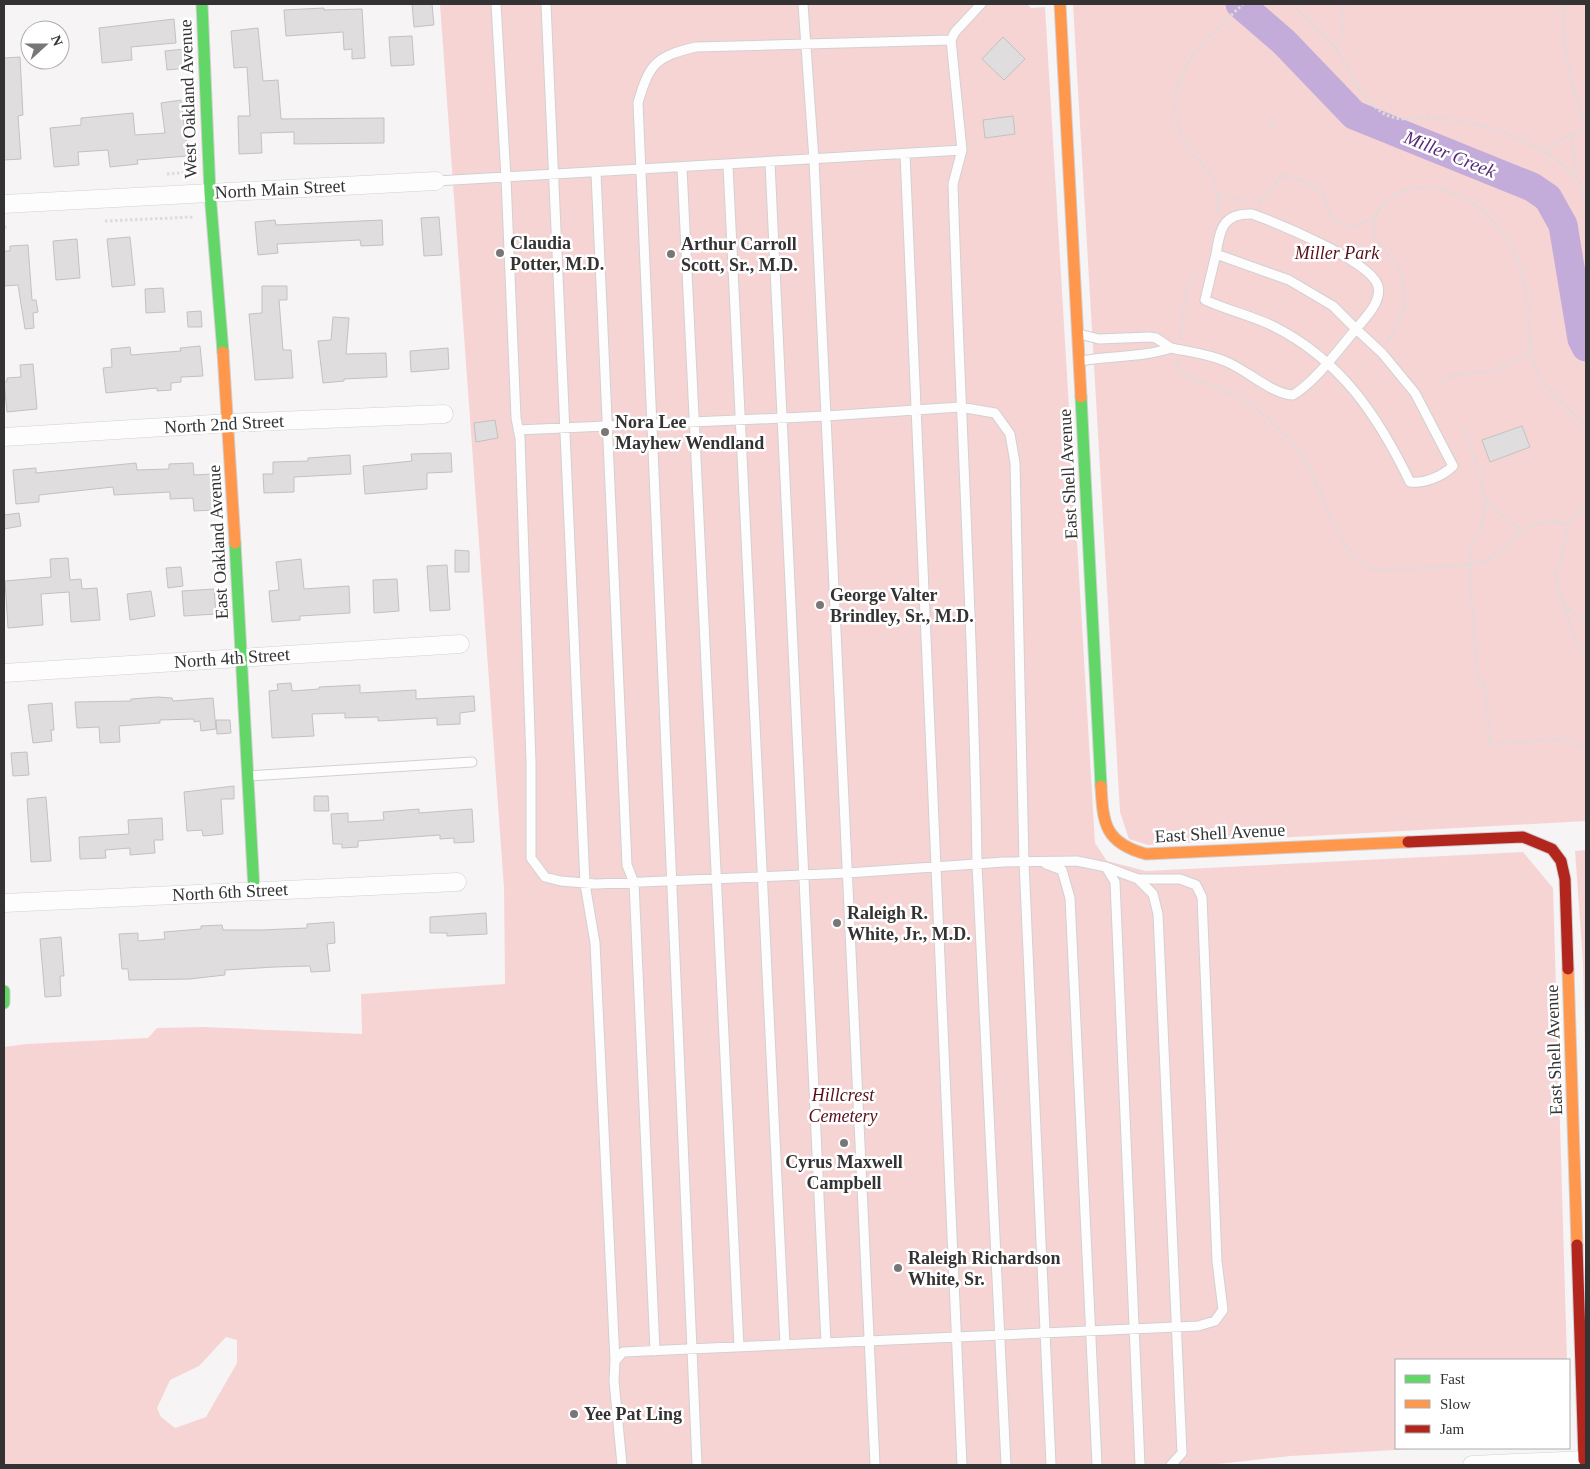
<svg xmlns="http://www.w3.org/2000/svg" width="1590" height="1469" viewBox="0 0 1590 1469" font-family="'Times New Roman',serif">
	<rect width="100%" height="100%" fill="#f7f4f5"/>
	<path fill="#f7d4d4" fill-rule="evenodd" d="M440,4h587l4,4 14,-1 50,836 12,18 39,10 377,-19 30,36 14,472h-171v88h35l-140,8 -83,9h-1204v-418l22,-3 122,-6 9,-10 46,-1 159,7 -1,-40 144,-10 -1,-96zM226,1337l11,3v23l-31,54 -31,11 -14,-11 -4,-9 13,-28 29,-14z
		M1073,4h513v817l-438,24 -19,-6 -9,-27z
		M1586,850v243l-3,-130 -8,-112z"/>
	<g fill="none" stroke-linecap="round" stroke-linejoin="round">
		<path stroke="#c3abda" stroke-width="29" d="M1240,4l44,38 70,73 178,72 16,11 15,27 19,114 4,8"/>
	</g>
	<path fill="#dfdddd" stroke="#c3c1c1" d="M412,4h20l2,21 -20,2z
		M324,8v2l38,-1 3,49 -13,1v-10l-8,1 -1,-18 -57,4 -2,-26z
		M174,19l2,24 -45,4 1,13 -30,3 -3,-35z
		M258,28l5,53 15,-1 3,39 103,-1v25l-90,1v-12l-33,1 1,20 -23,1 -1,-38h12l-3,-49 -13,1 -3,-37z
		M412,36l2,29 -23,1 -2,-29z
		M1003,37l22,22 -21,21 -22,-21z
		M185,49l2,19 -20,2 -2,-19z
		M20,57l3,58 -5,1 3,43 -17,1v-102z
		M181,100l7,56 -51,4 1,4 -28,3 -2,-17 -30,2 1,13 -25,2 -4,-39 31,-3v-7l52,-5 2,22 30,-2 -4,-30z
		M1013,116l2,18 -30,4 -2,-18z
		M439,217l3,38 -18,1 -3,-38z
		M275,220l1,5 106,-5 1,25 -22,1 -1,-6 -83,4 1,9 -20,2 -3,-33z
		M130,237l5,48 -23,2 -5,-48z
		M77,239l3,39 -24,2 -3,-39z
		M28,245l4,55h4l2,12 -5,1 1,15 -9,1 -7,-44 -14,1v-35h6v-5z
		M262,286h25v14h-8l4,50h8l2,28 -38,2 -6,-66 13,-1z
		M163,288l2,24 -19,1 -1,-24z
		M201,311l1,16h-14l-1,-15z
		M333,317l16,1 -3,36 40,-1 1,24 -43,2v2l-21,2 -5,-42 13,-1z
		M200,346l3,30 -22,1v5l-10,1v7l-14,1v-3l-51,5 -3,-25 9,-1 -1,-18 19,-2 1,8 50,-4 -1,-3z
		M448,348l1,21 -38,3 -1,-21z
		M33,364l4,45 -30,3 -3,-30 3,-1v-3l14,-1 -1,-12z
		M495,420l3,18 -22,4 -2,-19z
		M1522,426l8,21 -40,15 -8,-22z
		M451,453l1,19 -25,1v16l-62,5 -2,-28 49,-5 -1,-7z
		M350,455l1,19 -57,3v15l-30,1 -1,-19h10v-12l35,-1v-3z
		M136,463l1,7 32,-1v-5l24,-1 1,12 18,-1 2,36 -20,1 -1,-13 -23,1v-7l-56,3 -1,-8 -74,8v7l-23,2 -3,-34 23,-2v5z
		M19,513l2,13 -17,3v-14z
		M455,550l14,1v21h-14z
		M68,558l2,22 11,-1 1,10 15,-1 3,32 -29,2 -2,-30 -28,2 2,31 -35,3 -3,-47 46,-4 -1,-18z
		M301,559l3,30 45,-3 1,27 -50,3v4l-28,2 -3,-31 10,-1 -3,-28z
		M447,565l3,45 -20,1 -3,-45z
		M181,567l2,19 -15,2 -2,-20z
		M397,579l2,32 -25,2 -1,-33z
		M214,589l2,25 -32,2 -2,-25z
		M151,591l4,25 -25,4 -3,-26z
		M291,683l1,8 27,-2v-2l41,-2v8l56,-3v9l58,-3 1,15 -15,2v11l-23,1v-7l-59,3v-4l-33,1v-5l-33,1 2,22 -42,2 -3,-47 9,-1 -1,-6z
		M158,697l14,1 1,3 40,-3 3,31 -15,2 -1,-10 -6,1v-3l-34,1v3l-41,3 1,16 -20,1 -1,-16 -22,1 -2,-26 56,-1v-2z
		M52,703l2,27h-3l1,11 -19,2 -5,-38z
		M216,720h14l1,13 -14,1z
		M27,752l2,23 -16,1 -2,-23z
		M234,786v13h-13l2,35 -20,2 -1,-6 -15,1 -3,-39z
		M314,796h14l1,15h-15z
		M46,797l5,64 -20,1 -4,-63z
		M419,809v4l53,-4 2,33 -20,1v-5l-14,1v-4l-82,6v6l-16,1v-4h-9l-2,-30 17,-1v9l36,-2 -1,-8z
		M162,818l1,22h-9l1,13 -25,2v-7l-25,2 1,8 -26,1 -1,-22 50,-3 -1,-14z
		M486,913l1,21 -40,2v-3h-17v-16z
		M334,922l1,21 -8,1 3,27 -19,1 -1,-6 -35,1 -50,3v5l-35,4 -61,1 -1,-11h-6l-3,-35 19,-1v8l27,-2 -1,-7 37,-3v-3l21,-1 1,5h38l46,-2v-4z
		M61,937l3,39h-4l1,20 -16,1 -5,-58z"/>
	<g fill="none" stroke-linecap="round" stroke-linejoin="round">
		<g stroke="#d2d0d1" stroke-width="11">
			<path id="lane" d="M496,4l10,174 10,240 4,20 11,324v96l14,19 16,4 35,3 252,-11 156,-11 73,-1 29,6 32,12h42l16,6 6,12 15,364 6,49 -8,11 -17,5 -575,26 -8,9 -1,20 8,84
				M546,4l39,880 10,59 20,418
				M803,4l11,156 61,1305
				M981,4l-26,28 -4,8 11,110 -9,34c7,227 21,453 24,680l29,601
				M905,154l57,1311
				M770,163l56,1180
				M728,165l57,1180
				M682,168l57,1179
				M596,173l31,692 7,18 21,468
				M436,181l526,-31
				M1079,334l20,5 50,-2 7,1 15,10c-30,10 -60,7 -90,13
				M1171,348c19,4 38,6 56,14 21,9 45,32 66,33 23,-14 45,-45 63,-66l26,24 33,40 38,73c-10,10 -29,18 -43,16 -32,-66 -69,-122 -137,-156 -21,-10 -46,-16 -68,-26l11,-46 73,26 44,26 23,23c9,-11 26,-27 22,-43 -7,-25 -101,-63 -126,-72 -29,-1 -32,15 -36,40
				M518,430l308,-14 134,-9 35,6 15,21 5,29 9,399 27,603
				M248,776l224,-14
				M1046,864l16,6 8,28 27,567
				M1106,867l9,15 25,583
				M1138,879l15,15 5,20 24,539 -11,12
				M697,1465l-59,-1362c11,-39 18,-47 58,-56l255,-7"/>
		</g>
		<g stroke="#d2d0d1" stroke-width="19">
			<path id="street" d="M4,204l432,-23
				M4,437l225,-14 215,-9
				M4,673l456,-29
				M4,903l453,-21
				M1472,1465l114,-5"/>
		</g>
		<g stroke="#d2d0d1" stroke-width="13">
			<path id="fast" d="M202,4l8,189 13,159
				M1081,397l20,389
				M235,543l19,347
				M4,991v12"/>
		</g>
		<g stroke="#d2d0d1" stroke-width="13">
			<path id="slow" d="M1060,4l21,393
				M223,352l12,191
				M1101,786c2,38 4,57 45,68l262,-12
				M1568,969l9,276"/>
		</g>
		<g stroke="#d2d0d1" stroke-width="13">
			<path id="jam" d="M1408,842l115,-5 29,12 9,12 4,18 3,90
				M1577,1245l7,215"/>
		</g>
		<path stroke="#dddbdc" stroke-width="3" stroke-dasharray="2.5 2.5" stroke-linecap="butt" d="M1292,4l45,45
			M1343,4l-2,35 -4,10c12,20 24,48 43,62 17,13 39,6 59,7 41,2 107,26 135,57 6,6 9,19 12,28
			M1563,4c0,41 7,84 23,122
			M1267,123l7,3
			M1572,134l4,42
			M1543,149l29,-15 14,-4
			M167,174l24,-2
			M1218,195l30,6
			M1259,203l24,-28 20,6 18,10 9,25 21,12 25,-11
			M1218,214c0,-15 -1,-31 -10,-44 -6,-7 -13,-12 -19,-19 -3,-5 -5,-12 -8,-17 -24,-56 26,-95 62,-130
			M105,221l88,-4
			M4,227h4
			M1180,339l6,-49 12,-18
			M1387,343c7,-14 15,-26 17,-41 2,-11 -1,-27 -7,-37 -10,-15 -29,-23 -21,-49 6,-16 23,-24 38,-28 17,-4 32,3 47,9 41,19 63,65 67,107 2,24 -1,48 10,71 12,21 34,34 48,53
			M1177,360l1,6 8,9c21,9 46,17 65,30 21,15 44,38 57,60 16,27 32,101 69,104 19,1 94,-2 109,-9 21,-10 31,-34 56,-37 8,-2 18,0 26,1
			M1439,382c23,-14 30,-6 52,-11 14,-3 27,-12 39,-19
			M1464,429l15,42 7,31 -5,28 -10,16 -2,18 9,119 7,1 5,60 76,-5 20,9
			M1486,502l35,28
			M1586,507l-18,17 -7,35 -6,14 8,33 23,16
			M1564,606l12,37 10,12"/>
		<use href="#lane" stroke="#fefdfe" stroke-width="9"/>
		<use href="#street" stroke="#fefdfe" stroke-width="18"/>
		<use href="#fast" stroke="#63d668" stroke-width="11"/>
		<use href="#slow" stroke="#ff974d" stroke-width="11"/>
		<use href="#jam" stroke="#b3261e" stroke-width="11"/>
	</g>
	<g fill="#787677" stroke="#fff" stroke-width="2">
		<circle cx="500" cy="253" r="5"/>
		<circle cx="671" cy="254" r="5"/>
		<circle cx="605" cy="432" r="5"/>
		<circle cx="820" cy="605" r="5"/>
		<circle cx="837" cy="923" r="5"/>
		<circle cx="844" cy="1143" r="5"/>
		<circle cx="898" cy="1268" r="5"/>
		<circle cx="574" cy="1414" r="5"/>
	</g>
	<g text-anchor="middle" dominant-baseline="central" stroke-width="5" stroke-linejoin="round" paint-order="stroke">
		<g font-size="18" fill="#343233" stroke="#fff">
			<text transform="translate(188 99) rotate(-92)">West Oakland Avenue</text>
			<text transform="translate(280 189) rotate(-3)">North Main Street</text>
			<text transform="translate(224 424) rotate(-3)">North 2nd Street</text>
			<text transform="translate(1068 474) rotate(-93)">East Shell Avenue</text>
			<text transform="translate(218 542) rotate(-93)">East Oakland Avenue</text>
			<text transform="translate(232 658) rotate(-4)">North 4th Street</text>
			<text transform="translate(1220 833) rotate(-3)">East Shell Avenue</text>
			<text transform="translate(230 892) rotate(-3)">North 6th Street</text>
			<text transform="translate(1554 1050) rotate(-92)">East Shell Avenue</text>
		</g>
		<g font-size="18" font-weight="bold" fill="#343233" stroke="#fff" text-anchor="start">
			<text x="510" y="243">Claudia<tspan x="510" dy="21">Potter, M.D.</tspan></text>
			<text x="681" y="244">Arthur Carroll<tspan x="681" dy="21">Scott, Sr., M.D.</tspan></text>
			<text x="615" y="422">Nora Lee<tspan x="615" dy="21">Mayhew Wendland</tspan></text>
			<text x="830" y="595">George Valter<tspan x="830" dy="21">Brindley, Sr., M.D.</tspan></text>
			<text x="847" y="913">Raleigh R.<tspan x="847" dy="21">White, Jr., M.D.</tspan></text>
			<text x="844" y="1162" text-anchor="middle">Cyrus Maxwell<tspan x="844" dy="21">Campbell</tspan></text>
			<text x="908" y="1258">Raleigh Richardson<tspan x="908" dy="21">White, Sr.</tspan></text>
			<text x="584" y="1414">Yee Pat Ling</text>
		</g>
		<g font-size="18" font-style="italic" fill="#580e18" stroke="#fff">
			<text x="1337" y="253">Miller Park</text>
			<text x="843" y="1095">Hillcrest<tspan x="843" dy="21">Cemetery</tspan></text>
		</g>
		<g font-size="19" font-style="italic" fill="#562a79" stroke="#fff">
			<text transform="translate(1450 154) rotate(22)">Miller Creek</text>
		</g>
	</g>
	<rect width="1590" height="1469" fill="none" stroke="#343233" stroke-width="10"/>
	<rect x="1395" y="1359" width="175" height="90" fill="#ffffff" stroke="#aeadad"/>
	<rect x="1405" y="1375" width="25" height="8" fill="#63d668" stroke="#aeadad"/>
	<text x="1440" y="1384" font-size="15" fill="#343233">Fast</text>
	<rect x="1405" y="1400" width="25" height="8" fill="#ff974d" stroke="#aeadad"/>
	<text x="1440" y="1409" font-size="15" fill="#343233">Slow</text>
	<rect x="1405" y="1425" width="25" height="8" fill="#b3261e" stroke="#aeadad"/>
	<text x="1440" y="1434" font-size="15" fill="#343233">Jam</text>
	<g transform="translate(45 45) rotate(69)"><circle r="24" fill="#ffffff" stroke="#aeadad"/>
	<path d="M0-4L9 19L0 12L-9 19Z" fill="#787677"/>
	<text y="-8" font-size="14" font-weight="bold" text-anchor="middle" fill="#343233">N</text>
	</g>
</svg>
